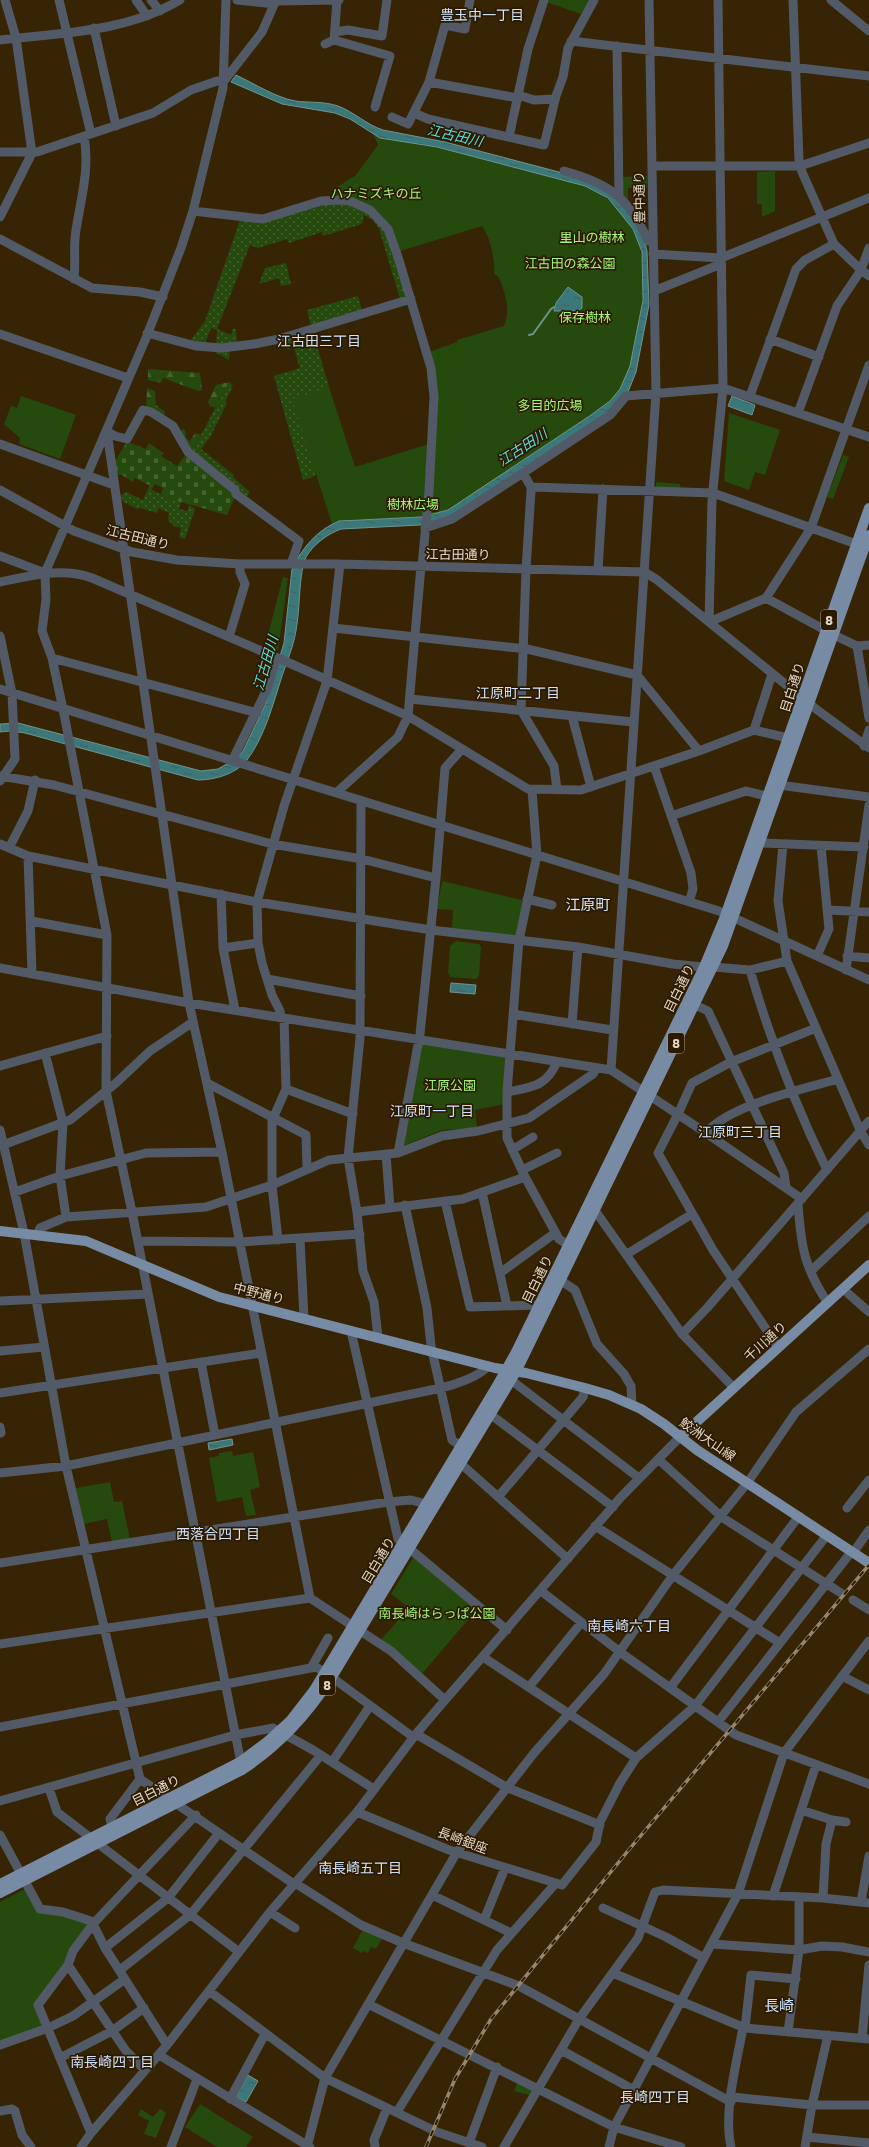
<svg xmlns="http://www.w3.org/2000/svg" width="869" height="2147" viewBox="0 0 869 2147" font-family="'Golos Text','Noto Sans JP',sans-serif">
	<defs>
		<pattern id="grass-dots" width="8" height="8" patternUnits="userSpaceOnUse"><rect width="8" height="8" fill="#264a0d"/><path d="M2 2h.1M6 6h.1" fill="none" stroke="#45632f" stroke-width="1.8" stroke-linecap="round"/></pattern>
		<pattern id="forest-firs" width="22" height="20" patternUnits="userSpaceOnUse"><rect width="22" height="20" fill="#264a0d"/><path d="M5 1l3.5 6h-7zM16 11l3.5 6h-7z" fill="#45632f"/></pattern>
		<pattern id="cemetery-stones" width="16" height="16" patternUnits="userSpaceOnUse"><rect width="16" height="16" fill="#264a0d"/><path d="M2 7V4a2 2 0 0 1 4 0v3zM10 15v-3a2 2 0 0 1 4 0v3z" fill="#45632f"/></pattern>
		<pattern id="water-ripples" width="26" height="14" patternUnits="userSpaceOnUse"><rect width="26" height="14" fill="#3c7879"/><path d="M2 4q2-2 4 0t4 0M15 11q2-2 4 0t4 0" fill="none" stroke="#405f5d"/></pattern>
	</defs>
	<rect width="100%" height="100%" fill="#362405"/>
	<path fill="url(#grass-dots)" fill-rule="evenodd" d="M339,186l47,20 25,93 -10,3 -22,-73 -6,-9 -9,-5 -2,9 -39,12 -1,-4 -33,11 -2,-4 -29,9 -8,-3 -33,84 14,6 2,-6h3l1,17 -7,1 -1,13 -25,-14 -16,-2 17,-23 36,-104 11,1 75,-18zM211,328l6,2 -1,17 -12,-1z
		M286,263l5,21 -10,2 -2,-8 -20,6 6,-16z
		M358,296l5,17 -51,16 17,58 -14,89 -12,4 -29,-104 26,-8 -6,-20 -7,1 -4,-12 29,-8 -5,-19z
		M229,382l4,4 -8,16 2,1 -16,33 -10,13 33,26 -1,2 17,15 -5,8 -54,-46z
		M150,485l3,2 -1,3 18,9 11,2 -2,8 8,2 2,-6 6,4 -10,30 -6,-2 2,-9 -7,-2 -6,-6 1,-7 -11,-5 -1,5 -17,-5 -3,1 -15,-8 -1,-6 5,-3 17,8z"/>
	<path fill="url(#forest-firs)" d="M148,369l52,4 2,17 -4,1 -35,-13 -2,5 -13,-3z
		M229,382l-14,26 -5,-2 -2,-4 8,-17z
		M147,388l8,3 1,14 9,7 -2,8 -17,-9z
		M183,429l2,1 1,8 4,3 5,-8 6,2 -10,19 -14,-21z"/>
	<path fill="url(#cemetery-stones)" d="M127,442l19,7 3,-6 14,10 -2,3 16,10 11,-14 48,42 -9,21 -57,-16 -9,-5 2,-6 -8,-4 -2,3 -18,-9 -2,4 -11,-7h-5l-2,-14z"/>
	<path fill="#264a0d" d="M547,0h43l-9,14 -35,-12z
		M373,134l2,2 62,11 148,39c66,30 64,89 51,151 -4,19 -6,40 -19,57 -7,8 -17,14 -26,21l-143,95 -27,7 -74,3 -15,4 -40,-125 37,-12 26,80 77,-24 2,-17 -8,-73 31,-11v-2l47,-14c7,-16 1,-35 -6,-50l-4,-2c1,-15 -3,-35 -12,-48l-85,26 -9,-23 -18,-19 -43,-10 12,-14 17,-11 22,-30z
		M775,171v40l-13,6v-13h-5v-32z
		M647,176v12h-19v13l-6,-6v-18z
		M21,396l55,19 -16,44 -41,-15 1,-6 -16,-14 7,-18 6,2z
		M729,413l51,17 -15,45 -10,-3 -6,18 -25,-9z
		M843,455l6,2 -16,42 -6,-2z
		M656,482l24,2v4l-24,-1z
		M283,577l5,1 -10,73 -13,-5z
		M442,881l80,19 1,3 -6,31 -3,2 -62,-8 1,-18 -16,-1z
		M456,941l23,3 2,3 -2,29 -3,3 -26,-2 -2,-4 2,-27z
		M421,1044l86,14 -2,46 -30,6 2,18 -35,2 -40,16z
		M232,1451l1,5 20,-4 7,35 -10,3 6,25 -10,1 -4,-19 -25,5 -8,-44 10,-2v-3z
		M110,1482l4,20 8,-1 8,39 -18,3 -5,-24 -23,5 -8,-36z
		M416,1557l61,52 -56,66 -41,-34 29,-33 -18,-14 22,-36z
		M27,1888l13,22 50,12 -25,45 -29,37 6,23 -42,16v-141z
		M363,1929l20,8 -7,12 -5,-2 -3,6 -5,-2 -1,2 -9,-5z
		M518,2081l17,8 -3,7 -18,-5z
		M200,2104l53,33 -7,10h-29l-32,-20z
		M141,2109l12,8 7,-8 6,4 -10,25 -12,-4 5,-13 -11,-6z"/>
	<path fill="url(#water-ripples)" stroke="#6e9490" d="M236,75c19,9 39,22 59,26 15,2 28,0 43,5 16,6 29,19 45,24l62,12 129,34 28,10 23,22 19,31 3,12 2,54 -13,67 -8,20 -13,16 -169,111 -26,6 -79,4c-14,5 -28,16 -35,28 -7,15 -6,49 -9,67 -2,18 -9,35 -15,52 -9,28 -17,60 -35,84 -11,14 -32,20 -49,20l-173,-47 -15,-2 -10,1v-8l18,-1 183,48 17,-2 19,-11 6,-7 22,-46 19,-62 8,-74c10,-21 25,-39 47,-48l82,-4 27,-7 143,-95 19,-14 10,-12 10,-23 13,-66 -1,-48 -9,-23 -25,-31 -23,-12 -148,-39 -57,-9 -30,-19 -15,-6 -53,-9 -51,-22z
		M568,287l14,10v11l-5,3h-23l2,-8z
		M732,396l23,9 -3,10 -24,-9z
		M451,983l25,2 -1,9 -25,-2z
		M232,1439l1,6 -24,5 -1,-7z
		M248,2075l10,6 -12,21 -10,-5z"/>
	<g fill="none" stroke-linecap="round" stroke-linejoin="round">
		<path stroke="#6e9490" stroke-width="2" d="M529,335l4,-1 18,-25 3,-2"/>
		<path stroke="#515a66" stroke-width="9" d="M59,0l32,134
			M136,0l11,16
			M151,0l9,11
			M226,0l-3,88 -30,123 -12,37 -35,90 -101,235 1,26 -4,32 10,27 11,51 44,226 -1,156 26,121 110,556
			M237,0l37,4
			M718,0l5,388 -11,112 -3,122 57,-24 45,-70 58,-163
			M793,0l6,160 3,12 32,72 27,26 8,6
			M831,0l38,31
			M275,1l64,-1
			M94,28l22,98
			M335,32l13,-2 34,6 5,-36
			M0,40c61,-7 127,-8 180,-40
			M334,40l56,16 -15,51
			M571,41l298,35
			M325,44l9,-4 3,-40
			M617,46l2,151
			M224,81l38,-49 14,-32
			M429,82l89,16
			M518,95l16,5 21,-1
			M414,113l14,6 116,26 12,-49 7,-19 5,-29 26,-48
			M392,117l16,7 21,-42 16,-57 20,4 5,-29
			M509,137l19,-88 16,-49
			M0,152h37l116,-39 38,-23 26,-9h7
			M652,166h148l69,-23
			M564,171c44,12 65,26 84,70h5
			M193,211l70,8 58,-18 19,-1 10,1 20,9 18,19 10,28 33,111 3,29 -5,94 -7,75
			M0,217l32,-64 -16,-115 -11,-38
			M0,239l92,49 48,4 23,5
			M653,254l68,4 148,-60
			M74,279c2,-17 -1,-32 2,-49 5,-32 14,-61 8,-94
			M654,291l67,-27
			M147,333l49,13 26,2 32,-4 25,-5 132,-40
			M0,334l128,44
			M770,339l49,18
			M750,396l46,-127 9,-9 29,-16
			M798,413l39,-107 24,-36 8,-22
			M106,431l9,5 12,3 16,-29 8,2 22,14 15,26 47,38 1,4 63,47 -8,23
			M107,432l82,571 33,149 88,446 81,53 54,49
			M0,444l114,41
			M523,473l8,14v4l-5,78 -5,141 33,56 3,24
			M531,487l182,6 149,53
			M0,490l74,41 58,21 45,8 63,4h100l304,8 12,7 160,130 53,39
			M425,528l27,-9 71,-46 87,-58 16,-19 97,-8 146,49
			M0,556l45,17
			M598,570l5,-81
			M0,582c31,-6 61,-15 92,-4l195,84 121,54 120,73 53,1 118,-39 55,-21 34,8
			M766,598l59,32
			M333,628l194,21 110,26 62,76
			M834,635l23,11 12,-1
			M0,636l12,57 3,66 -15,22
			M229,637l16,-53 -5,-12v-8
			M857,646l12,72
			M52,658l205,55
			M0,689l719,222 150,69
			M410,699l223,23
			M572,716l19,71
			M754,730l18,-56
			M864,746l5,-16
			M232,761l36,-74 8,-29
			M654,766l37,107 2,16 -4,13
			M0,776l54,9 218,59 90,15 74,19
			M779,785l90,12
			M532,790l5,65 -18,85 -12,152v46l18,39 34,62 15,10
			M336,793l62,-56 10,-21 13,-150
			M361,801l-1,237 -12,120 9,54 6,59 11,31 4,35
			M671,816l75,-25 20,5
			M759,843l105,4
			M0,844l28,12 229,46 174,28 147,17 95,17 31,3
			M783,844l-5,57 9,60 74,171 8,13
			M9,848l19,-37 7,-31
			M28,856l4,118
			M221,894l2,54 12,62
			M527,899l25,6
			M828,910l41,2
			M31,921l76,14
			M223,948l35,-5
			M817,956l12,-27 -8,-83
			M847,956l22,2
			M713,967l37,3 37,-9
			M0,968l189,35 422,67 95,63 96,66
			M750,970c20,69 45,135 77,200
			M846,970l23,-165
			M267,979l94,17
			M695,1005l13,6 76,162 2,14
			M513,1014l99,16
			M281,1017l-1,-6 -8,-16 -10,-32 -4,-20 -1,-41 27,-96 43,-125 13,-117
			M572,1024l6,-77
			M45,1053l18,70 -3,53 6,41
			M0,1066l107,-30
			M611,1070l45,-677 -7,-393
			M209,1084l97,51 1,33
			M286,1089l67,25
			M507,1092c25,-5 39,-5 50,-30
			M0,1130l24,103 42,233 74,313 154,105
			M706,1133c23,-28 97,-44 132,-54
			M0,1146l70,-26 46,-37 34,-32 43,-29
			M512,1150l21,-13
			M398,1153l22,-119 16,-156 9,-110 17,-19
			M386,1154l4,53
			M522,1170l35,-17
			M15,1192l45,-16 86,-23 76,-1
			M482,1192l25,114
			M445,1201l25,106 68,-2
			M798,1204c3,41 6,64 30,99
			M405,1205l22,103 4,38 21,94 9,6
			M594,1209l88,125 52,54
			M357,1212l106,-13 62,-22
			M37,1235l3,-7 26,-11 140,-10 66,-22 57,-25 69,-7 44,-17 36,-5 51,-13 64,-44 3,-5
			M300,1239l4,79
			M278,1240l-6,-55v-64l14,-32 -2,-71
			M138,1241l102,1 120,-8
			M627,1254l65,-40
			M811,1271l58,-55
			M500,1273l55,-40
			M560,1280l15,10 22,54 27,30 7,12 1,19
			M843,1289l26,23
			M0,1301l148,-7
			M351,1331l47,208 109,91
			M682,1334l25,-26 162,-187
			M778,1347l-65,-97 -55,-97 20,-39 14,-31 39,-21 85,-34
			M0,1351l44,-4
			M201,1362l14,73
			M511,1380l128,98
			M0,1393l261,-40
			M490,1414l123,93
			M0,1427l1,6
			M658,1459l65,59 118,75
			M460,1463l108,96
			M0,1473l66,-7 375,-78c13,-3 40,-12 47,-22
			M498,1497l85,-100 2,-9
			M847,1508l22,-28
			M595,1526l185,117
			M853,1553l16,-23
			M0,1563l388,-61 23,-2 15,4
			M541,1591l83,64 112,80 133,49
			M853,1600l16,10
			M0,1644l310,-46
			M483,1657l153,101
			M311,1668l17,-30
			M842,1676l27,14
			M529,1687l52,-64
			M670,1688l129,-172
			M718,1722l134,-171
			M0,1727l316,-60 10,6 87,64
			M416,1734l90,53 94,38
			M332,1762l38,-56
			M49,1788l8,24 182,140
			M0,1801l235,-66 38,-7 40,22 61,39
			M801,1810l31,10 14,2
			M357,1812l92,38 113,35 34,-43 4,-20 20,-39 16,-25 59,-52 132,-171
			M112,1827l-2,-8 30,-40
			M0,1835l40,74 23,3 28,9 2,3 12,24 62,97
			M295,1883l66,42 42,18 116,43 212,116
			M432,1895l79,38
			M773,1896l43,-131
			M823,1898l3,-54 6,-24
			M861,1902l8,-46
			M603,1908l63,29 38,21
			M270,1912l25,16
			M484,1920l21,-52
			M712,1944l87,6 23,-4 20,1 27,5
			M105,1948l63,-50 51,-65
			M68,1965l58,86 19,19
			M120,1970l70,-55 131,-160
			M613,1973l132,55 124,11
			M209,1991l116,87 112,54 45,15
			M368,2004l246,123 67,20
			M745,2028l6,-53 45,4
			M788,2032l11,-82v-53
			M862,2038l7,-73
			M0,2045l48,-17 25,-12 52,-37
			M561,2050l73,40
			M159,2055l151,92
			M60,2058l52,-27 32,-23
			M732,2097l80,8h57
			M230,2099l35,-65
			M0,2111l12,-2 3,2 7,24 9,12
			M397,2112l100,-162 59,-67
			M91,2133l-53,-128 30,-40 5,-14 20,-27 103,-109
			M807,2137l62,6
			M469,2143l28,-76
			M81,2147l10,-14 76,-88 103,-133 87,-100 59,-78 29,-34 176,-203 59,-60
			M171,2147l26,-68
			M307,2147l18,-69 132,-226 77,-99 70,-79 69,-99 75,-93 48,-70 73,-63
			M375,2147l-1,-7 13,-32
			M504,2147l75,-128 59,-81 17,-46 8,-2 160,8 46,5
			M609,2147l5,-20 124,-233 46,-141 85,-112
			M731,2147c-8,-36 6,-84 12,-120
			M805,2147l7,-42 16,-70"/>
		<path stroke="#788ba5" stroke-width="10" d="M0,1231l86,10 133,56 276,71 31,5 59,15 24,7 32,14 23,15 33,26 172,113
			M680,1437l189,-172
			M0,1884l240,-122 28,-21 22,-20 24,-31 184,-306 18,-32 188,-385 20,-48 145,-411
			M0,1893l242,-123c38,-25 65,-55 90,-93l184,-305 207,-426 146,-411"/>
		<g stroke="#95866f" stroke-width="3.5">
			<path id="rail" d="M426,2147l29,-68 36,-60 136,-167 242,-287"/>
		</g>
		<use href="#rail" stroke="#2c1a00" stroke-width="2" stroke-dasharray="6" stroke-linecap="butt"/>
	</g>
	<g text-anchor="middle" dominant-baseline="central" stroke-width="3.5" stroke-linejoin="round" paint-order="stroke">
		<g fill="#2c1a00" stroke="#ac9e8b" stroke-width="1">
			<rect x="821" y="610" width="16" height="20" rx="3"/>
			<rect x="668" y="1033" width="16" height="20" rx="3"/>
			<rect x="319" y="1675" width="16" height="20" rx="3"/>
		</g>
		<g font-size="12" font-weight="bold" fill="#e3d7c6">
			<text x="829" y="620">8</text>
			<text x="676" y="1043">8</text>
			<text x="327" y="1685">8</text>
		</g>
		<g font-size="13" fill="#a2f873" stroke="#2c1a00">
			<text x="376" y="193">ハナミズキの丘</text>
			<text x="592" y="237">里山の樹林</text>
			<text x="570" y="263">江古田の森公園</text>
			<text x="585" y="317">保存樹林</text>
			<text x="550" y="405">多目的広場</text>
			<text x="413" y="504">樹林広場</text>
			<text x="450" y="1085">江原公園</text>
			<text x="437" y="1613">南長崎はらっぱ公園</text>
		</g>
		<g font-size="13" fill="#e3d7c6" stroke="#2c1a00">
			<text transform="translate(639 197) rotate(-91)">豊中通り</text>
			<text transform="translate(138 537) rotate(14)">江古田通り</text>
			<text transform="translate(458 554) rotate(1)">江古田通り</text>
			<text transform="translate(792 687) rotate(-72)">目白通り</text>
			<text transform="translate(679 988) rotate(-64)">目白通り</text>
			<text transform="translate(537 1279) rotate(-64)">目白通り</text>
			<text transform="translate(259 1293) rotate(14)">中野通り</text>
			<text transform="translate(765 1341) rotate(-42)">千川通り</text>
			<text transform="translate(708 1439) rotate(35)">鮫洲大山線</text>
			<text transform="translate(378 1560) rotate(-59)">目白通り</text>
			<text transform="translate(156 1790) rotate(-27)">目白通り</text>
			<text transform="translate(463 1840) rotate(20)">長崎銀座</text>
		</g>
		<g font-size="14" fill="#cfe2fb" stroke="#2c1a00">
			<text x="482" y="14">豊玉中一丁目</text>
			<text x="319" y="340">江古田三丁目</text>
			<text x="518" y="692">江原町二丁目</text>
			<text x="432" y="1110">江原町一丁目</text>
			<text x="740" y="1131">江原町三丁目</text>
			<text x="218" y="1533">西落合四丁目</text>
			<text x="629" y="1625">南長崎六丁目</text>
			<text x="360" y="1867">南長崎五丁目</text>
			<text x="112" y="2061">南長崎四丁目</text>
			<text x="655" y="2096">長崎四丁目</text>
		</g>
		<g font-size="14" font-style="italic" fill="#5adbdc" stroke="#2c1a00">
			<text transform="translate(455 135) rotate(13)">江古田川</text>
			<text transform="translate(522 447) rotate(-33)">江古田川</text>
			<text transform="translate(265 663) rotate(-74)">江古田川</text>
		</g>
		<g font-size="15" fill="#cfe2fb" stroke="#2c1a00">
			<text x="588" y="904">江原町</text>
			<text x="779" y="2005">長崎</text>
		</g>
	</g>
</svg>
